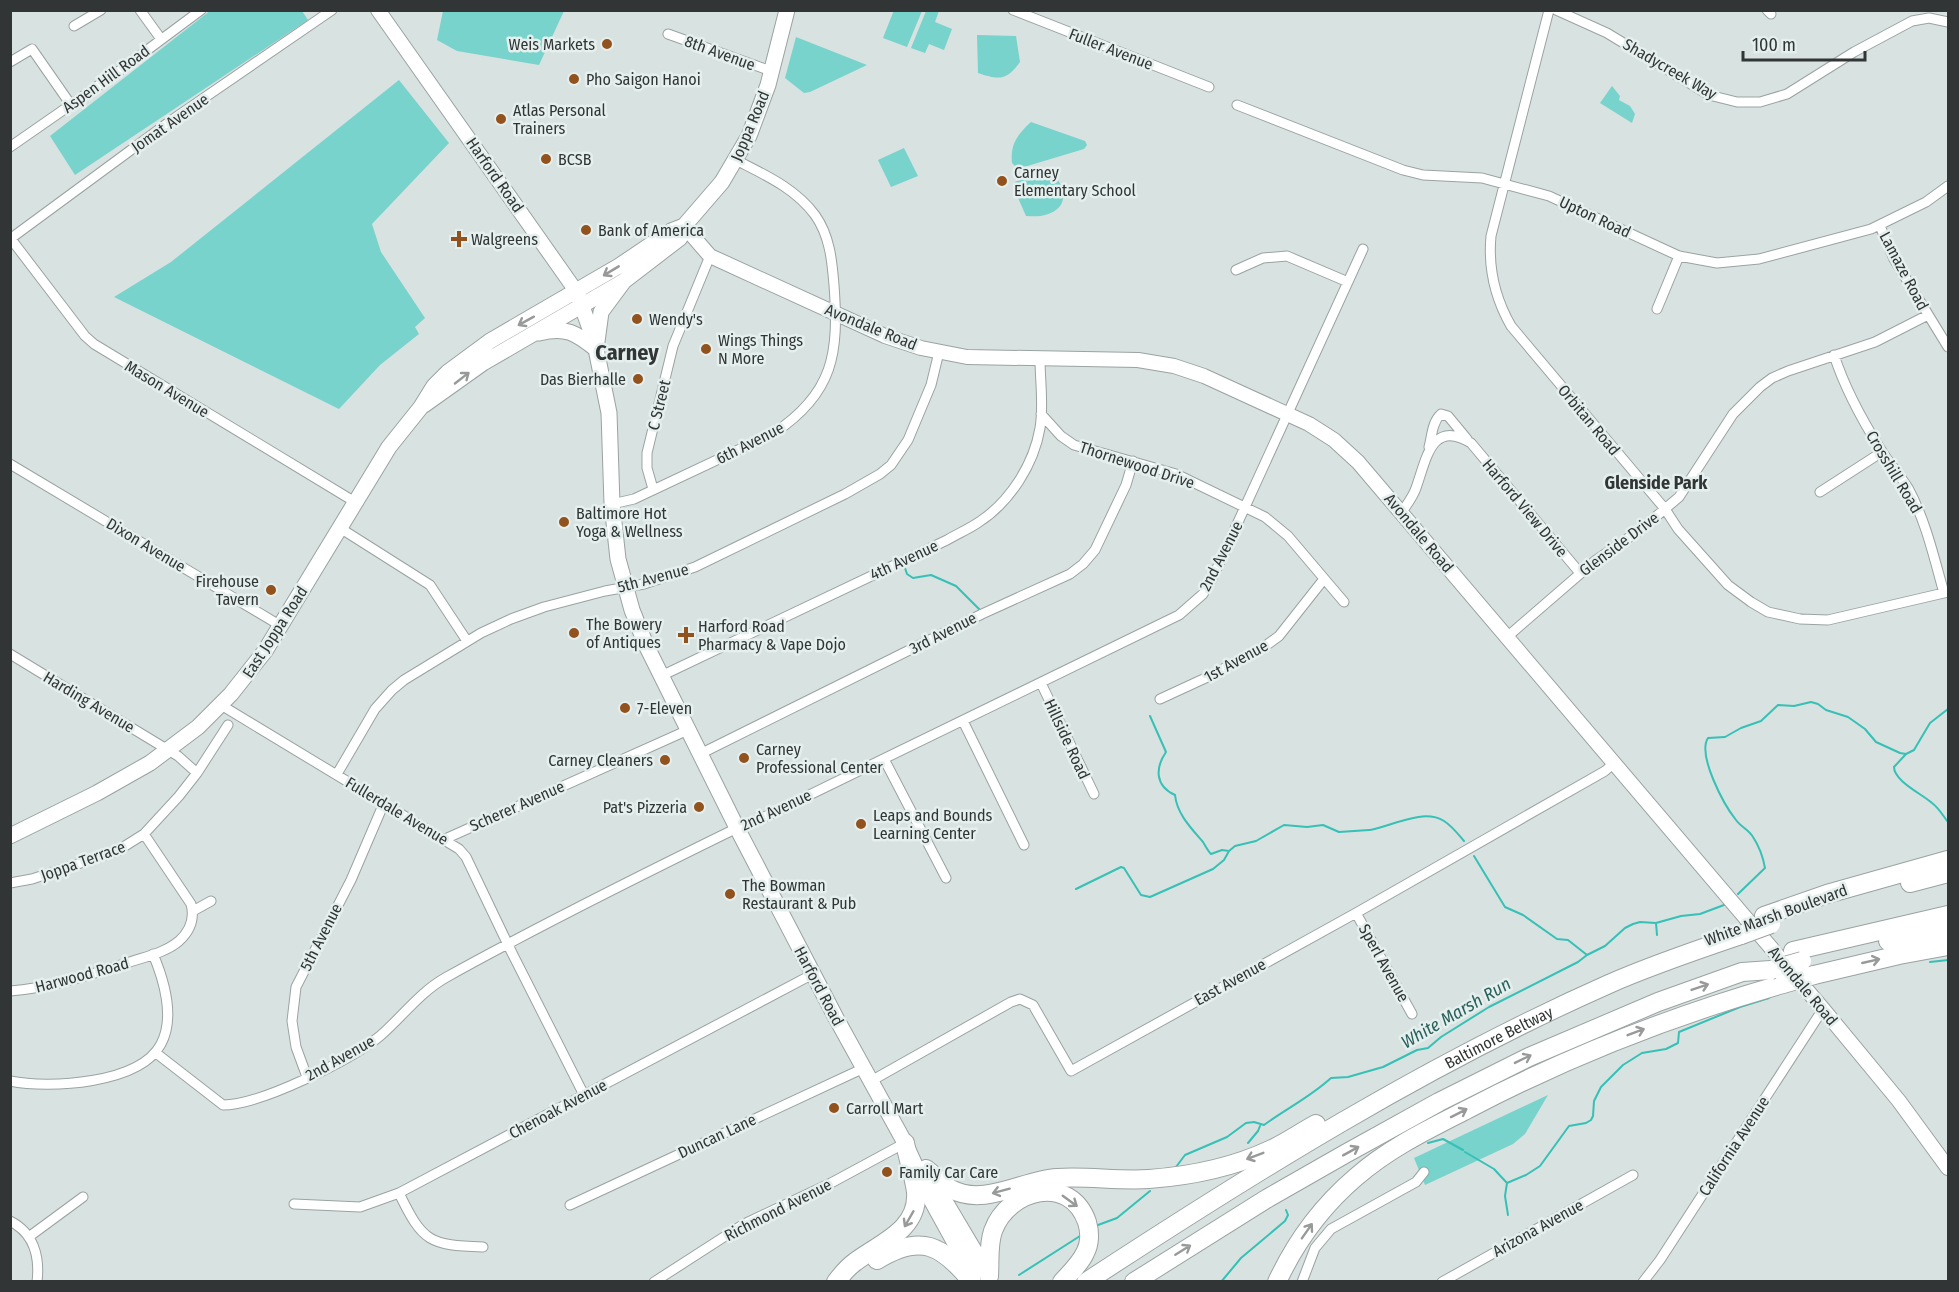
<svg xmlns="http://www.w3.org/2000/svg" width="1959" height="1292" viewBox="0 0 1959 1292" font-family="'Fira Sans Condensed',sans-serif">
	<rect width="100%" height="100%" fill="#d8e2e0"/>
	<path fill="#77d3cb" d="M211,10l91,1 6,9 -233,155 -25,-39z
		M894,10l28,1 -15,36 -24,-9z
		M443,11v-1l121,1 -25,54 -82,-14 -20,-11z
		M926,11h13l-4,11 17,7 -8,21 -15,-6 -4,9 -14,-5z
		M977,35l39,1 4,26c-14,19 -21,18 -42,11z
		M796,37l71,28 -57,27 -6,1 -19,-15z
		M399,80l50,63 -77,81 9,28 44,66 -10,9 4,7 -39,31 -41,44 -225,-112 57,-35z
		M1612,86l8,10 -1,4 11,6 5,8 -3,9 -32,-20z
		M1031,122l54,19 2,4 -3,4 -60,18h-8l-4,-4c-2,-19 6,-29 19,-41z
		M904,148l14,28 -27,11 -13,-27z
		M1047,168c18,14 26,40 -2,47 -6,2 -13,1 -19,1l-11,-25v-9z
		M1548,1095l-23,39 -12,10 -88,41 -11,-27z"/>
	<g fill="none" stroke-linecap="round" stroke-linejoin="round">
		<path stroke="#36c0b6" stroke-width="2" d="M904,565l3,9 6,4 18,-3 25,11 23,23
			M1150,716l16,36c-11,16 -11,34 9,43 2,19 16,33 28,47 3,5 5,9 8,12l11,-4 7,1
			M1906,754l-12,13c0,14 28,27 38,36 7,5 11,13 16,19
			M1370,830c22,-4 53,-22 74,-9 8,5 14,13 20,20
			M1474,856l31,51 18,8 34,24 11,1 19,15
			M1076,889l45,-22 3,1 17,27 9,2 63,-28 11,-9 5,-9 6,-5 21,-5 28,-16 23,2 16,-2 16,7 30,-2
			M1738,894l27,-26c-2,-11 -6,-22 -12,-31 -4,-7 -12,-10 -17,-17 -12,-15 -39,-65 -28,-82l17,-1 16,-9 20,-7 17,-16 16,1 17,-4 7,2 8,6 22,7 17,12 11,13 24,11 6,1 8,-4 16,-27 18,-14
			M1656,923l1,12
			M1930,962l18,-2
			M1248,1143l10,-12 2,-5
			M1428,1143l15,-4 20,11
			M1465,1152l29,17 13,14
			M1176,1167l9,-12 42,-18 19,-14 8,-1 10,3c23,-17 45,-27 67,-47l17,-1 35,-10 34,-17 11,-2 13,-11 48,-30 89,-45 9,-7 18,-9 20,-18 8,-4 7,-2 16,1 25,-7 19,-2 24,-9
			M1508,1215l-3,-19 2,-13 19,-8 14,-9 29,-40 17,-3 5,-3 2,-4 1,-15 7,-14 22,-22 19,-12 24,-4 12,-6 1,-11 61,-25 29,-9
			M1098,1225l19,-7 33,-27
			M1019,1275l61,-39
			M1221,1282l20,-24 44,-37 3,-6 -2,-5"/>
		<g stroke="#9aa3a2" stroke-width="11">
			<path id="street" d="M140,10l21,29
				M1013,10l196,77
				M1549,10l-58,226c-3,32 4,62 20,90l154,183 13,20 50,56 23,17 17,10 32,7 28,1 120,-28
				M1556,10l51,23 102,62 28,7h23l27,-8 67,-42 58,-31 17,-3 19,4
				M1767,10l4,4
				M74,26l27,-16
				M668,34l103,37
				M10,62l22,-13 39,56
				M1237,105l166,65 20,5 59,3 67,18 130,60 38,7 42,-4 112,-30 55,-27 22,-16
				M10,147l105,-73 86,-64
				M1880,226l14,33 54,88
				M10,239l159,-117 163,-112
				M11,239l74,97 9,8 261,158
				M1236,270l27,-12 24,-2 61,26
				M1657,309l22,-53
				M1834,355c11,34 28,65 47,95 8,13 19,25 27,38 18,33 26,70 36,105
				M1041,414l20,22 13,9 102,29 89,43 23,19 56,66
				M1429,447c3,-11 3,-25 12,-33l7,2 19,23
				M10,464l271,162
				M653,489l-6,-21v-15l26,-107 37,-90
				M1820,492l62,-40
				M612,504l22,-5 140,-66c60,-40 65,-80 60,-148 -2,-24 -4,-49 -19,-70 -20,-27 -50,-40 -79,-55
				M1402,512c5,-8 11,-15 14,-24 10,-27 15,-70 55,-45l109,130
				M340,528l90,57 37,56
				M1507,637l89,-77 44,-30 39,-33 54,-83 27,-27 12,-9 16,-7 87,-29 53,-27
				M10,654l168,102 19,17
				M661,676l286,-136c10,-6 22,-11 32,-18 31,-20 55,-58 61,-94 4,-22 0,-47 0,-69
				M1041,683l53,111
				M1160,699l52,-24 56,-31 11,-8 45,-57
				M221,705l238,144 7,8 46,96 72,142
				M963,721l61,124
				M700,754l282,-140 88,-40 13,-10 12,-14 31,-65 7,-24
				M884,759l62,119
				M337,774l38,-65 17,-19 12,-10 77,-47 30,-14 33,-12 61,-16 39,-7 51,-17 150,-73 35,-20 11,-9 17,-25 23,-55 8,-33
				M445,839l243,-109
				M10,883l22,-4 85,-28 27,-17 35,-38 18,-23 31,-48
				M193,911l18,-10
				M1356,913l56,101
				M10,991c41,-3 79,-16 117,-28 17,-6 38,-10 52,-22 11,-10 16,-22 12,-37l-47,-70
				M156,1053l67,52c37,0 128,-45 157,-69 22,-19 39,-43 65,-58 95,-53 194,-102 292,-150l19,-7 423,-206 24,-21 9,-15 151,-330
				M307,1077l-11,-30 -4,-26 4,-34 55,-107 33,-77
				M10,1081c39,8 130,3 151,-37 14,-26 3,-64 -8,-90
				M871,1081l140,-79 9,-3 13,6 38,66 285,-158 249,-142 10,-9
				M399,1193c24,50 31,52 84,54
				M294,1204l66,3 39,-14 414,-219
				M570,1205l294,-137
				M10,1221c24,12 30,36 27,61
				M30,1236l53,-39
				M654,1282l90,-58 87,-41 74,-40
				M1302,1282l13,-34 16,-19 85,-47 8,-10
				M1442,1282l191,-107
				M1643,1282l17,-22 163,-251"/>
		</g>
		<g stroke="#9aa3a2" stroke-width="16">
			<path id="secondary" d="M378,10l198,281
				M684,226l26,30 175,80 36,12 46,9 171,3 36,6 30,10 105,48 25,16 24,22 465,547 76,92 49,67"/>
		</g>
		<g stroke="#9aa3a2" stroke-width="17">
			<path id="primary" d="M624,281l-23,31 -5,37 13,64 3,91 6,55 14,51 14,35 91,183 99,190 69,125 25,55 43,78
				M578,295l17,48
				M539,333c27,-7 37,0 57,16
				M424,405l59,-42 141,-82 56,-43 4,-12 38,-44 27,-46 19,-51 19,-75
				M10,836l87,-43 53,-30 48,-36 33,-33 34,-43 124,-204 32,-40 13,-21 14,-14 42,-31 129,-75 52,-35 13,-5
				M930,1176l60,101"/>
		</g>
		<g stroke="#9aa3a2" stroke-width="20">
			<g id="highway">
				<path d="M1910,883l38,-10"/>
				<path d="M1764,916l63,-22 121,-34"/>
				<path d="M1888,941l60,-11"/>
				<path d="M1793,951l155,-36"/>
				<path d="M1814,975l85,-20 49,-9"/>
				<path d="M926,1169c8,6 16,15 25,20 33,18 72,-9 106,-11 31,-2 61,3 92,1 41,-3 85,-12 123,-30 15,-7 29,-17 44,-25"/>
				<path d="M877,1260c44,-27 65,-15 95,22"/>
				<path d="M989,1276c1,-14 -1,-31 4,-45 15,-42 77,-58 94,-9 3,10 3,22 -2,31 -5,11 -15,20 -23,29"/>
				<path d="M836,1282c6,-8 12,-15 19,-20 25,-19 64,-32 61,-70 -2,-16 -8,-33 -11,-49"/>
				<path id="s1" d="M1086,1282c168,-110 340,-217 523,-298 43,-19 88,-34 132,-49"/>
				<path d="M1134,1282l134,-84 77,-44 94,-52 90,-45 129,-55 84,-30 29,-2"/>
				<path d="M1277,1282c19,-41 45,-76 79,-105 33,-29 73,-48 112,-68 103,-54 203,-93 315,-125"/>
			</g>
		</g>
		<use href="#street" stroke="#fff" stroke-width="9"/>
		<use href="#secondary" stroke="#fff" stroke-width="14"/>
		<use href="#primary" stroke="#fff" stroke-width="15"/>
		<use href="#highway" stroke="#fff" stroke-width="18"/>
		<g stroke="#9aa3a2" stroke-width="20" stroke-linecap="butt">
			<path id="highway-bridge" d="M1741,935l30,-11
				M1771,970l31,-9
				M1783,984l31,-9"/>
		</g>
		<use href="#highway-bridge" stroke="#fff" stroke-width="18"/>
	</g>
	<defs><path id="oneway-shaft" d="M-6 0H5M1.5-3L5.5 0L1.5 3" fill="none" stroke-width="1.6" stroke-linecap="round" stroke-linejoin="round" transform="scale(1.5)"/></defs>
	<g stroke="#989a9a">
		<use href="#oneway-shaft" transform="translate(611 271) rotate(149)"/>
		<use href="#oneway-shaft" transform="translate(526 321) rotate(151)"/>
		<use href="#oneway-shaft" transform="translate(462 378) rotate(-38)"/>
		<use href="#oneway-shaft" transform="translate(1871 961) rotate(-13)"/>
		<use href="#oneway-shaft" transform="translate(1700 987) rotate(-19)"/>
		<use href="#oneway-shaft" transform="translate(1636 1032) rotate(-21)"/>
		<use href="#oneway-shaft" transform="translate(1523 1059) rotate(-26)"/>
		<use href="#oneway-shaft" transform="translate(1459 1113) rotate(-27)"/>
		<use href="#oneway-shaft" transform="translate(1351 1151) rotate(-29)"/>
		<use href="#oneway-shaft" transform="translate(1255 1156) rotate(159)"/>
		<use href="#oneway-shaft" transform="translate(1001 1191) rotate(165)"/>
		<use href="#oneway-shaft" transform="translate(1070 1201) rotate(36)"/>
		<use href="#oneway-shaft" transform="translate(909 1219) rotate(120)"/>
		<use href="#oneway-shaft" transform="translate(1307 1231) rotate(-55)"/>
		<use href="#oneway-shaft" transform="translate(1183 1250) rotate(-32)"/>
	</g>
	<g fill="#92521d" stroke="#e5efee" stroke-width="2">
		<circle cx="607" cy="44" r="6"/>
		<circle cx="574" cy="79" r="6"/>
		<circle cx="501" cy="119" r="6"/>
		<circle cx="546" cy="159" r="6"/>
		<circle cx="1002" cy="181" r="6"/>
		<circle cx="586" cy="230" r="6"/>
		<path d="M456 230h6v6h6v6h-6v6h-6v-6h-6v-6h6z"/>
		<circle cx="637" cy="319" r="6"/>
		<circle cx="706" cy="349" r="6"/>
		<circle cx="638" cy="379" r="6"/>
		<circle cx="564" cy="522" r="6"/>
		<circle cx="271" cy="590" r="6"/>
		<circle cx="574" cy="633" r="6"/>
		<path d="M683 626h6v6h6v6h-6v6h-6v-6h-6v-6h6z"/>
		<circle cx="625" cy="708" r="6"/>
		<circle cx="744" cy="758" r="6"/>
		<circle cx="665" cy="760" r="6"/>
		<circle cx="699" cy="807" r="6"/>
		<circle cx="861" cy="824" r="6"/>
		<circle cx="730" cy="894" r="6"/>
		<circle cx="834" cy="1108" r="6"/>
		<circle cx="887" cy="1172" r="6"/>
	</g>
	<g text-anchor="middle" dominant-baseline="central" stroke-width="5" stroke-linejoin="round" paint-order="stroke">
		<g font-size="16" fill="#313535" stroke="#e5efee" text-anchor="start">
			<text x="595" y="44" text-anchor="end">Weis Markets</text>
			<text x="586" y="79">Pho Saigon Hanoi</text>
			<text x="513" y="110">Atlas Personal<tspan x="513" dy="18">Trainers</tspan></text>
			<text x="558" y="159">BCSB</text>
			<text x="1014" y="172">Carney<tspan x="1014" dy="18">Elementary School</tspan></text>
			<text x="598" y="230">Bank of America</text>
			<text x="471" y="239">Walgreens</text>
			<text x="649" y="319">Wendy's</text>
			<text x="718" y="340">Wings Things<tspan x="718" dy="18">N More</tspan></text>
			<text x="626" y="379" text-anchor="end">Das Bierhalle</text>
			<text x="576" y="513">Baltimore Hot<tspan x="576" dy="18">Yoga &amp; Wellness</tspan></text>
			<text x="259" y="581" text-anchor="end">Firehouse<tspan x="259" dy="18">Tavern</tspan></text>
			<text x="586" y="624">The Bowery<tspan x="586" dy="18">of Antiques</tspan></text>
			<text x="698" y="626">Harford Road<tspan x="698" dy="18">Pharmacy &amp; Vape Dojo</tspan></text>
			<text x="637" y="708">7-Eleven</text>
			<text x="756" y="749">Carney<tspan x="756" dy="18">Professional Center</tspan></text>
			<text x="653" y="760" text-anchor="end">Carney Cleaners</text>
			<text x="687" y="807" text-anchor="end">Pat's Pizzeria</text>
			<text x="873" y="815">Leaps and Bounds<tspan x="873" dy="18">Learning Center</tspan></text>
			<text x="742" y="885">The Bowman<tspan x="742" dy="18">Restaurant &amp; Pub</tspan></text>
			<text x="846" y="1108">Carroll Mart</text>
			<text x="899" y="1172">Family Car Care</text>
		</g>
		<g font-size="16" fill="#313535" stroke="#e5efee">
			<text transform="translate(1111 49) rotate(21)">Fuller Avenue</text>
			<text transform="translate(720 53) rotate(20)">8th Avenue</text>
			<text transform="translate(1670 69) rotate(30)">Shadycreek Way</text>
			<text transform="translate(106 79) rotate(-36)">Aspen Hill Road</text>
			<text transform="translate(170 123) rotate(-35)">Jomat Avenue</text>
			<text transform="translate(750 126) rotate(-67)">Joppa Road</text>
			<text transform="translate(495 175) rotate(55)">Harford Road</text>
			<text transform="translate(1595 217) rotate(25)">Upton Road</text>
			<text transform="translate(1904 271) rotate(62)">Lamaze Road</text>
			<text transform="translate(871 327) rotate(22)">Avondale Road</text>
			<text transform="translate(167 389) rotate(31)">Mason Avenue</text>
			<text transform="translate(659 405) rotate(-76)">C Street</text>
			<text transform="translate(1589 420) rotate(50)">Orbitan Road</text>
			<text transform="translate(750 443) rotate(-27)">6th Avenue</text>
			<text transform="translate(1137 465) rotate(18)">Thornewood Drive</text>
			<text transform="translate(1894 472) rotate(59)">Crosshill Road</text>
			<text transform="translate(1525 508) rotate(50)">Harford View Drive</text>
			<text transform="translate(1419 533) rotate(50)">Avondale Road</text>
			<text transform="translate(1619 544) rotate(-37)">Glenside Drive</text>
			<text transform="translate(146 545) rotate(31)">Dixon Avenue</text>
			<text transform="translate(1221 556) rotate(-63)">2nd Avenue</text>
			<text transform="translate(904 560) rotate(-25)">4th Avenue</text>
			<text transform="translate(653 578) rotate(-15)">5th Avenue</text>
			<text transform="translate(275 632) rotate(-57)">East Joppa Road</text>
			<text transform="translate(943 633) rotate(-27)">3rd Avenue</text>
			<text transform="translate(1236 661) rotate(-29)">1st Avenue</text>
			<text transform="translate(89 702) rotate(31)">Harding Avenue</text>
			<text transform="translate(1067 739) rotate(65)">Hillside Road</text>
			<text transform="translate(517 806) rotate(-24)">Scherer Avenue</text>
			<text transform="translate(776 810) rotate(-25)">2nd Avenue</text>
			<text transform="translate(397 811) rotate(31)">Fullerdale Avenue</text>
			<text transform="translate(83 861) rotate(-20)">Joppa Terrace</text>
			<text transform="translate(1776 915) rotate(-20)">White Marsh Boulevard</text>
			<text transform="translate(321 937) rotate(-63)">5th Avenue</text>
			<text transform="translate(1384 963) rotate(61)">Sperl Avenue</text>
			<text transform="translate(82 975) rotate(-15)">Harwood Road</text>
			<text transform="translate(1230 982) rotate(-29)">East Avenue</text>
			<text transform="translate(819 986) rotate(62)">Harford Road</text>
			<text transform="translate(1803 986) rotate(50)">Avondale Road</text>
			<text stroke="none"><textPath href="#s1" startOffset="480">Baltimore Beltway</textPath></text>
			<text transform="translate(340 1058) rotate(-29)">2nd Avenue</text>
			<text transform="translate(558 1109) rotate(-28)">Chenoak Avenue</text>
			<text transform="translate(717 1136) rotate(-25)">Duncan Lane</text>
			<text transform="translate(1734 1146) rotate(-57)">California Avenue</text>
			<text transform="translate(778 1210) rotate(-27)">Richmond Avenue</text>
			<text transform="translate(1538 1228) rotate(-29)">Arizona Avenue</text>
		</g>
		<g font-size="18" font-weight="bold" fill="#313535" stroke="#e5efee">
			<text x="1656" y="483">Glenside Park</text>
		</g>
		<g font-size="18" font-style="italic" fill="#2a615c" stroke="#e5efee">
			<text transform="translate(1456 1013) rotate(-30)">White Marsh Run</text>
		</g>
		<g font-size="22" font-weight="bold" fill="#313535" stroke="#e5efee">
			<text x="627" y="352">Carney</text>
		</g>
	</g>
	<rect width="1959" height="1292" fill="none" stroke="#313535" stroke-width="24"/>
	<path d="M1743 51v9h122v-9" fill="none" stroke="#313535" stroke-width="3"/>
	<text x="1752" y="51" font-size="18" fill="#313535" stroke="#e5efee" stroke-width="4.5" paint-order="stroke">100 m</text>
</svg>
